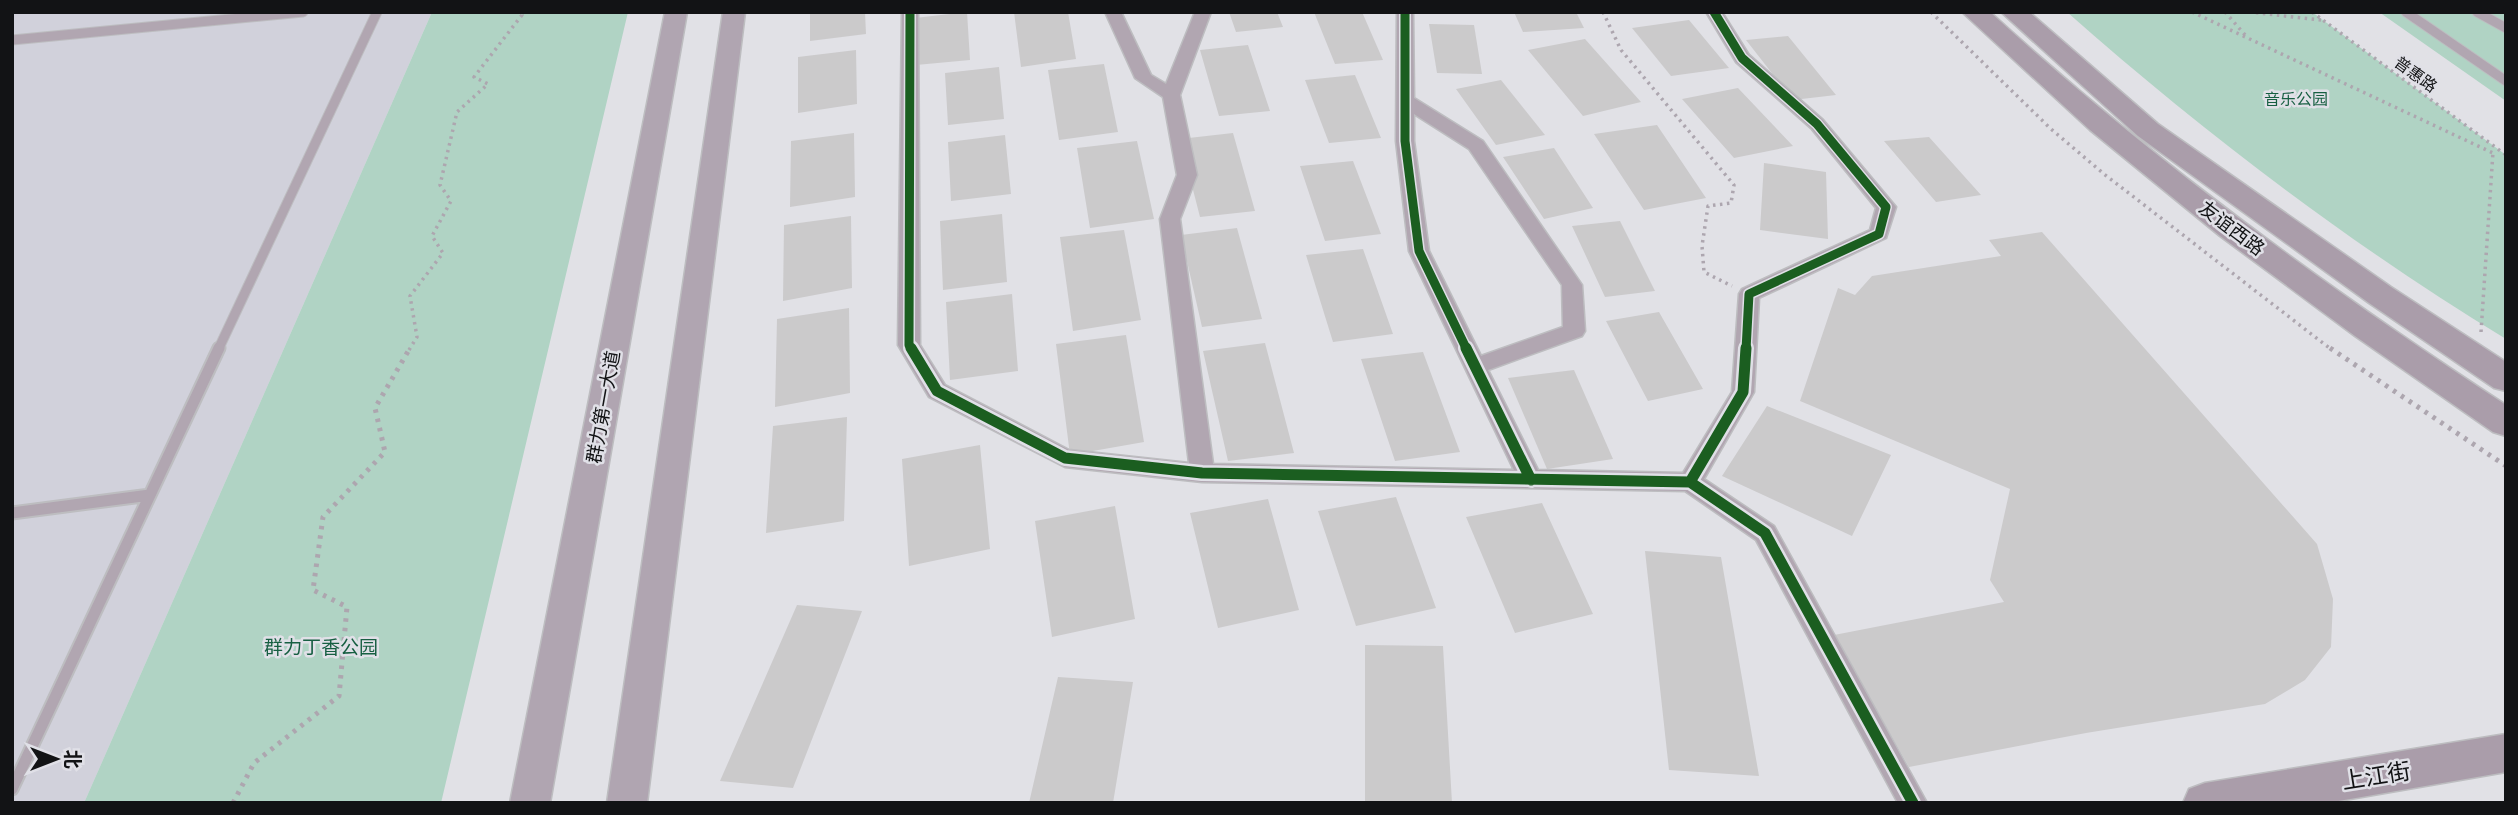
<svg xmlns="http://www.w3.org/2000/svg" width="2518" height="815" viewBox="0 0 2518 815" font-family="Manrope,'Noto Sans SC',sans-serif">
	<rect width="100%" height="100%" fill="#e1e1e6"/>
	<path fill="#d1d1db" d="M12,12h420l-348,791h-72z"/>
	<path fill="#b0d3c4" d="M432,12h196l-187,791h-357z
		M2067,12h245l194,143v184c-156,-95 -302,-206 -439,-327z
		M2379,12h127v89z"/>
	<path fill="#cbcacb" d="M810,12h55l1,22 -56,7z
		M967,12l3,48 -54,5 -1,-47z
		M1014,12h54l8,47 -55,8z
		M1229,12h48l6,15 -47,5z
		M1314,12h48l21,48 -48,4z
		M1514,12h62l8,16 -61,4z
		M1689,20l40,48 -58,8 -39,-48z
		M1429,24l45,1 8,49 -45,-1z
		M1788,36l48,59 -43,5 -47,-60z
		M1585,39l56,63 -58,14 -55,-66z
		M1248,45l22,66 -51,5 -19,-66z
		M856,50l1,54 -59,9v-56z
		M1104,64l14,68 -59,8 -11,-70z
		M999,67l5,52 -56,6 -3,-52z
		M1355,75l26,63 -52,5 -24,-63z
		M1501,80l44,55 -49,10 -40,-56z
		M1738,88l55,58 -59,12 -52,-59z
		M1657,125l49,73 -62,12 -50,-76z
		M854,133l1,64 -65,10 1,-66z
		M1233,133l22,78 -55,6 -20,-78z
		M1005,135l6,59 -60,7 -3,-59z
		M1929,137l52,58 -45,7 -52,-61z
		M1137,141l17,78 -64,9 -13,-80z
		M1554,148l39,60 -49,11 -41,-62z
		M1353,161l28,73 -56,7 -25,-75z
		M1764,163l62,9 2,67 -68,-9z
		M1002,214l5,68 -64,8 -3,-69z
		M851,216l1,72 -69,13 1,-76z
		M1620,221l35,70 -50,6 -33,-71z
		M1237,228l25,91 -60,8 -21,-92z
		M1124,230l17,90 -68,11 -13,-94z
		M2042,232l275,312 16,55 -2,48 -26,33 -40,24 -179,29 -177,34 -75,-132 170,-33 -14,-22 20,-91 -210,-88 38,-113 17,7 17,-19 129,-20 -12,-16z
		M1363,249l30,85 -60,8 -27,-87z
		M1012,294l6,77 -68,9 -4,-78z
		M849,308l1,85 -75,14 2,-88z
		M1659,312l44,77 -55,12 -42,-80z
		M1126,335l18,107 -74,13 -14,-111z
		M1265,343l29,110 -66,8 -25,-110z
		M1423,352l37,100 -65,9 -34,-102z
		M1574,370l39,89 -66,10 -39,-91z
		M1767,406l124,49 -39,81 -130,-60z
		M847,417l-3,104 -78,12 7,-107z
		M980,445l10,104 -81,17 -7,-107z
		M1396,497l40,111 -80,18 -38,-115z
		M1268,499l31,111 -81,18 -28,-115z
		M1542,503l51,111 -78,19 -49,-116z
		M1115,506l20,113 -83,18 -17,-116z
		M1645,551l76,6 38,219 -90,-6z
		M797,605l65,6 -69,177 -73,-7z
		M1365,645l78,1 9,157h-87z
		M1058,677l75,5 -20,121h-84z"/>
	<g fill="none" stroke-linecap="round" stroke-linejoin="round">
		<g stroke="#bdbdc0" stroke-width="11">
			<path id="lane-far1" d="M2406,12l100,69
				M2477,12l29,16
				M12,40l291,-28
				M218,350l159,-338"/>
		</g>
		<g stroke="#bdbdc0" stroke-width="15">
			<path id="lane" d="M12,513l138,-18
				M12,789l207,-441"/>
		</g>
		<g stroke="#bdbdc0" stroke-width="3">
			<path id="street" d="M902,12h16l2,333 25,40 124,65 120,13 -29,-244 17,-44 -14,-78 -28,-19 -30,-66h16l30,63 15,9 29,-72h16l-31,83 17,80 -17,44 33,245 301,6 -105,-219 -13,-110 1,-129h16l1,86 69,43 99,144 3,46 -3,5 -94,34 50,100 145,3 49,-81 7,-98 3,-5 128,-59 6,-22 -65,-80 -75,-66 -30,-50h16l27,43 74,65 73,87 -10,31 -127,60 -5,94 -50,87 70,47 153,277h-29l-142,-263 -71,-49 -483,-9 -137,-15 -136,-70 -31,-52zM1414,114l55,35 93,136 1,42 -82,29 -52,-105 -15,-110z"/>
		</g>
		<g stroke="#bdbdc0" stroke-width="3">
			<path id="secondary" d="M665,12h22l-137,791h-40z
				M723,12h22l-98,791h-40z"/>
		</g>
		<g stroke="#bdbdc0" stroke-width="3">
			<path id="primary" d="M1962,12h28c161,147 334,274 516,393v31l-13,-4 -138,-96 -135,-100 -130,-106z
				M2001,12h28l129,112 233,163 115,75v29l-12,-3 -125,-85 -231,-167z
				M2506,734v38l-179,31h-144l6,-14 16,-6z"/>
		</g>
		<path stroke="#ada6af" stroke-width="3.5" stroke-dasharray="2.5 4.5" stroke-linecap="butt" d="M1603,12l18,38 113,135 -3,18 -23,3 -6,40 2,26 28,14
			M1931,12l120,117 53,45 228,176
			M2192,12l301,141
			M2225,12l21,24
			M2249,12l72,8
			M2312,12l194,143
			M2481,332l12,-180
			M409,350l8,-13 -7,-41 33,-43 -11,-17 19,-35 -11,-16 17,-73 31,-28 -14,-7 48,-62 -2,-3"/>
		<path stroke="#ada6af" stroke-width="5" stroke-dasharray="3.5 6" stroke-linecap="butt" d="M2330,348l176,118
			M233,803l21,-40 85,-67 8,-89 -34,-17 10,-73 62,-65 -10,-44 35,-60"/>
		<use href="#lane-far1" stroke="#b1a6b1" stroke-width="9"/>
		<use href="#lane" stroke="#b1a6b1" stroke-width="11"/>
		<use href="#street" fill="#b1a6b1" fill-rule="evenodd"/>
		<use href="#secondary" fill="#b0a5b1" fill-rule="evenodd"/>
		<use href="#primary" fill="#aa9daa" fill-rule="evenodd"/>
		<g stroke="#e0e0e7" stroke-width="12">
			<path id="cycleway-far1" d="M910,12l-1,333 3,5
				M1405,12v129l14,110 48,99
				M1714,12l28,46 75,66 69,83 -7,27 -130,60 -3,56"/>
		</g>
		<g stroke="#e0e0e7" stroke-width="16">
			<path id="cycleway" d="M911,348l26,43 128,67 137,15 488,9 75,51 148,270
				M1466,348l65,132
				M1690,482l53,-90 3,-44"/>
		</g>
		<use href="#cycleway-far1" stroke="#1b5e20" stroke-width="9"/>
		<use href="#cycleway" stroke="#1b5e20" stroke-width="11"/>
	</g>
	<g text-anchor="middle" dominant-baseline="central" stroke-width="5" stroke-linejoin="round" paint-order="stroke">
		<g font-size="16" fill="#121315" stroke="#e0e0e7">
			<text transform="translate(2416 74) rotate(36)">普惠路</text>
		</g>
		<g font-size="16" fill="#175f42" stroke="#e0e0e7">
			<text x="2296" y="99">音乐公园</text>
		</g>
		<g font-size="19" fill="#121315" stroke="#e0e0e7">
			<text transform="translate(2232 228) rotate(37)">友谊西路</text>
			<text transform="translate(603 407) rotate(-80)">群力第一大道</text>
		</g>
		<g font-size="19" fill="#175f42" stroke="#e0e0e7">
			<text x="321" y="647">群力丁香公园</text>
		</g>
		<g font-size="23" fill="#121315" stroke="#e0e0e7">
			<text transform="translate(2376 775) rotate(-9)">上江街</text>
		</g>
	</g>
	<rect width="2518" height="815" fill="none" stroke="#121315" stroke-width="28"/>
	<g transform="translate(56 759) rotate(90)" stroke="#e0e0e7" stroke-width="5" paint-order="stroke">
	<path d="M0-5L12 26L0 18L-12 26Z" fill="#121315"/>
	<text y="-10" font-size="19" font-weight="bold" text-anchor="middle" fill="#121315">北</text>
	</g>
</svg>
